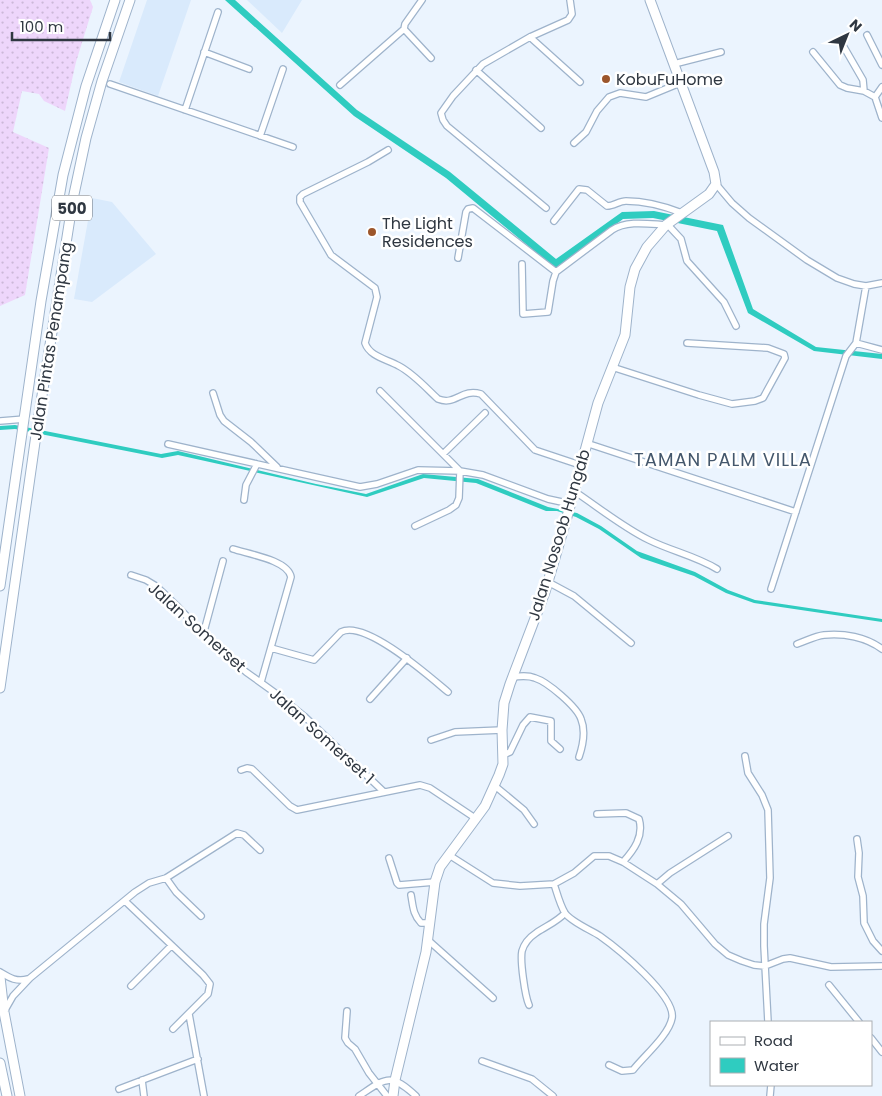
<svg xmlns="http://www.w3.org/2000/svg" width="882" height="1096" viewBox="0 0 882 1096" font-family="Poppins,sans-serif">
	<defs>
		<pattern id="grass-dots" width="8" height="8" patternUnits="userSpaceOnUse" patternTransform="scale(1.25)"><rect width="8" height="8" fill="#eed6fb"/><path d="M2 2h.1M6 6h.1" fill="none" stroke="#ccb8d8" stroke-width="1.8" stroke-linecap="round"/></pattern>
	</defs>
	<rect width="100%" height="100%" fill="#ebf4fe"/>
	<path fill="#d9eafc" d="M147,0h44l-33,96 -39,-14z
		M247,0h55l-20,33z
		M92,198l20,4 44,52 -64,48 -18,-3z"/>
	<path fill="url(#grass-dots)" d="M0,0h90l3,7 -17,55 -11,49 -21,-10 -5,-7 -17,-3 -9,41 36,16 -24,147 -25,11z"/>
	<path fill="#2fccc0" d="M225,0h10l122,110 93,62 106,87 66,-47 32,-1 69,14 30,84 63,38 66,7v5l-68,-8 -66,-38 -31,-82 -64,-13 -30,1 -67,50 -110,-91 -92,-62z
		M15,425l146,29 17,-3 138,33 50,10 57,-20 55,5 70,28 29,6 24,13 36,25 58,21 33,18 27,10 127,19v3l-128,-19 -28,-10 -32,-17 -53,-18 -42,-29 -23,-12 -19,-6h-11l-70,-28 -52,-5 -57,19 -189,-42 -16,3 -147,-29 -15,1v-4z"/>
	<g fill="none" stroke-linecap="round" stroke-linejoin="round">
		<g stroke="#9eb3cb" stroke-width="8">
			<path id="street" d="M422,0l-17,24 -1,5 27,29
				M867,35l15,30
				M530,37l50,45
				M841,42l22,38 1,11
				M204,52l45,17
				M813,52l27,33 7,3 17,3 11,6
				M674,64l47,-12
				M476,70l65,58
				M110,84l183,63
				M340,85l64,-56
				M882,87l-7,10 7,21
				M185,110l33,-98
				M260,136l23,-67
				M574,143l12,-11 11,-21 12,-14 11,-4 26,4 34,-14
				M388,150l-20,12 -65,32 -3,3v5l31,53 44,33 2,9 -12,46c5,14 22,16 34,23 15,8 27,22 39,33 18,7 23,-11 43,-5l54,56 45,15
				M716,184l16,19 17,15 58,42 30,18 17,6 12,2 16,-3
				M546,208l-99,-82 -4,-6 -2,-7 12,-17 30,-32 47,-27 38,-17 4,-6 -2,-14
				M554,221l25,-32 8,1 20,16c7,0 12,-5 19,-5 19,0 38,5 56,12
				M667,224l14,15 6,22 37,41 12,24
				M458,258l8,-46 2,-3 5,-1 83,64
				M522,264l1,50 25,-2 5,-31 3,-9 56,-42c15,-10 37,-6 54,-5
				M856,343l10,-57
				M856,343l26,7
				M612,367l87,28 33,9 23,-3 8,-3 22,-40 -1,-4 -16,-6 -81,-5
				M380,391l80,80 -1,27 -3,7 -7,5 -34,16
				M213,393l7,22 4,6 27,21 26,25
				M0,421l25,-2
				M586,443l210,69
				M168,444l192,43 17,-3 41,-14 42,1 23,4 65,24 23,5
				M443,454l42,-41
				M574,491c24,16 50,37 75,49 22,11 47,16 68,29
				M244,500l2,-15 11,-21
				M233,549c15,5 55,11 58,28l-30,105
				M131,575l15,5 10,6 22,21 37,39 31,26 32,23 26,21 80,76
				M548,582l26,14 57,47
				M771,589l75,-233 10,-13
				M203,635l20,-74
				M797,644c9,-3 18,-8 27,-9 20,-2 42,2 58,14
				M271,648l43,12 27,-28c24,-13 89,45 107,60
				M512,677c8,-1 16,-2 23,1 13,4 42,29 46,41 5,12 2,26 -2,38
				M370,699l37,-41
				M431,740l24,-8 47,-2
				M503,755l7,-3 13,-27 7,-8 21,4v20l9,8
				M745,756l3,17 14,22 6,15 2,68 -6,46v22l4,76
				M241,770l6,-2 5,1 38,37 7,4 123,-25 10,3 45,30
				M495,786l29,24 10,14
				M597,814l29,-1 13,6c5,17 -5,31 -16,43
				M857,839l2,14 -1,24 5,19 1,27 9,18 9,10
				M449,855l44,28 27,3 34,-2 20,-11 20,-17h15l14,6 34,22 24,20 34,40 13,11 14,6 12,4 11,1 18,-7 7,-1 41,9 51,-1
				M389,858l8,25 2,2 36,-3
				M166,878l10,14 25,24
				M554,884c3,9 6,21 11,29 6,9 26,17 35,23 17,12 76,60 72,82 -3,17 -28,38 -39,52l-11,1 -13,-6
				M657,884l13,-11 58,-37
				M411,895c2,11 2,20 10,28h9
				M125,901l78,74 7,9 -2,10 -35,35
				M428,940l65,58
				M0,972c10,6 16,10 28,7
				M829,985l30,37
				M131,986l40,-40
				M529,1005c-4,-9 -9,-44 -7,-54 2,-7 8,-14 14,-18 10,-7 21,-11 29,-20
				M5,1010l8,-14 17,-18 105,-86 14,-9 17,-5 71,-45 7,2 16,15
				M347,1011l-2,27 3,5 7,6 14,24 18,23
				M189,1014l15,82
				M871,1038l11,14
				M482,1061l50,18 21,17
				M142,1080l2,16
				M119,1089l79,-30
				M359,1096c27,-18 31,-24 57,0
				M770,1096l1,-11"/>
		</g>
		<g stroke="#9eb3cb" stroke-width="11">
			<path id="secondary" d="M393,1096l2,-16 31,-128 9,-70 5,-15 45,-61 14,-31 4,-11 -1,-34 2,-27 6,-19 35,-92 22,-75 31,-114 27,-68 5,-48 5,-18 12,-22 19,-22 43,-31 7,-10 -2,-12 -64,-172"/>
		</g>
		<g stroke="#9eb3cb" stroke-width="11">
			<path id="primary" d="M0,586l41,-285 22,-126 23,-89 29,-86
				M0,688l38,-267 35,-222 13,-61 16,-57 28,-81
				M0,977l4,35 16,84
				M0,1063l7,33"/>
		</g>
		<use href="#street" stroke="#fff" stroke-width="5.5"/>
		<use href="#secondary" stroke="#fff" stroke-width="9"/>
		<use href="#primary" stroke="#fff" stroke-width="9"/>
	</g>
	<g fill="#9c562c" stroke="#fff" stroke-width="2">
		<circle cx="606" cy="79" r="5"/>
		<circle cx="372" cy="232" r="5"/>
	</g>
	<g text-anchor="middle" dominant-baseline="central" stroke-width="5" stroke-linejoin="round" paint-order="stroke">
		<rect fill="#fff" stroke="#6d737a" stroke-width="1" x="52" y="195.5" width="40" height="25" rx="4"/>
		<g font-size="15" font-weight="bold" fill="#2f3741">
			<text x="72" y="208">500</text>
		</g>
		<g font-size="16" fill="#2f3741" stroke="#fff" text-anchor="start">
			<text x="616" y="79">KobuFuHome</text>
			<text x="382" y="223">The Light<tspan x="382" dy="18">Residences</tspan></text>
		</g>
		<g font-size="16" fill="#2f3741" stroke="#fff">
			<text transform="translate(51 341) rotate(-81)">Jalan Pintas Penampang</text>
			<text transform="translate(559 535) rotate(-73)">Jalan Nosoob Hungab</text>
			<text transform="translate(197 627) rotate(42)">Jalan Somerset</text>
			<text transform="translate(322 736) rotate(42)">Jalan Somerset 1</text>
		</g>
		<g font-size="18" letter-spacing="1" fill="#44576c" stroke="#fff">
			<text x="723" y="459">TAMAN PALM VILLA</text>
		</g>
	</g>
	<rect x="710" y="1021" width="162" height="65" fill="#ffffff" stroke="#acafb3"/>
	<rect x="720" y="1037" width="25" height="8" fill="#ffffff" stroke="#acafb3"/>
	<text x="754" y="1046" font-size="15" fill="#2f3741">Road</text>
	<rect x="720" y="1058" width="25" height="15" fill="#2fccc0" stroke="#acafb3"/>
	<text x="754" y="1071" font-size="15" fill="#2f3741">Water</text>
	<g transform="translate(847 35) rotate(43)" stroke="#ffffff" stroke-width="4" paint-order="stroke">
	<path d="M0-4L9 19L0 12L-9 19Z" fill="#2f3741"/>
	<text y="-8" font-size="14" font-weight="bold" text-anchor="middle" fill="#2f3741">N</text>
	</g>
	<path d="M12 32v8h98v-8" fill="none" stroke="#2f3741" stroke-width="2.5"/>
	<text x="20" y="32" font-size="15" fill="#2f3741" stroke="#ffffff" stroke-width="4" paint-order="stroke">100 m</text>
</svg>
